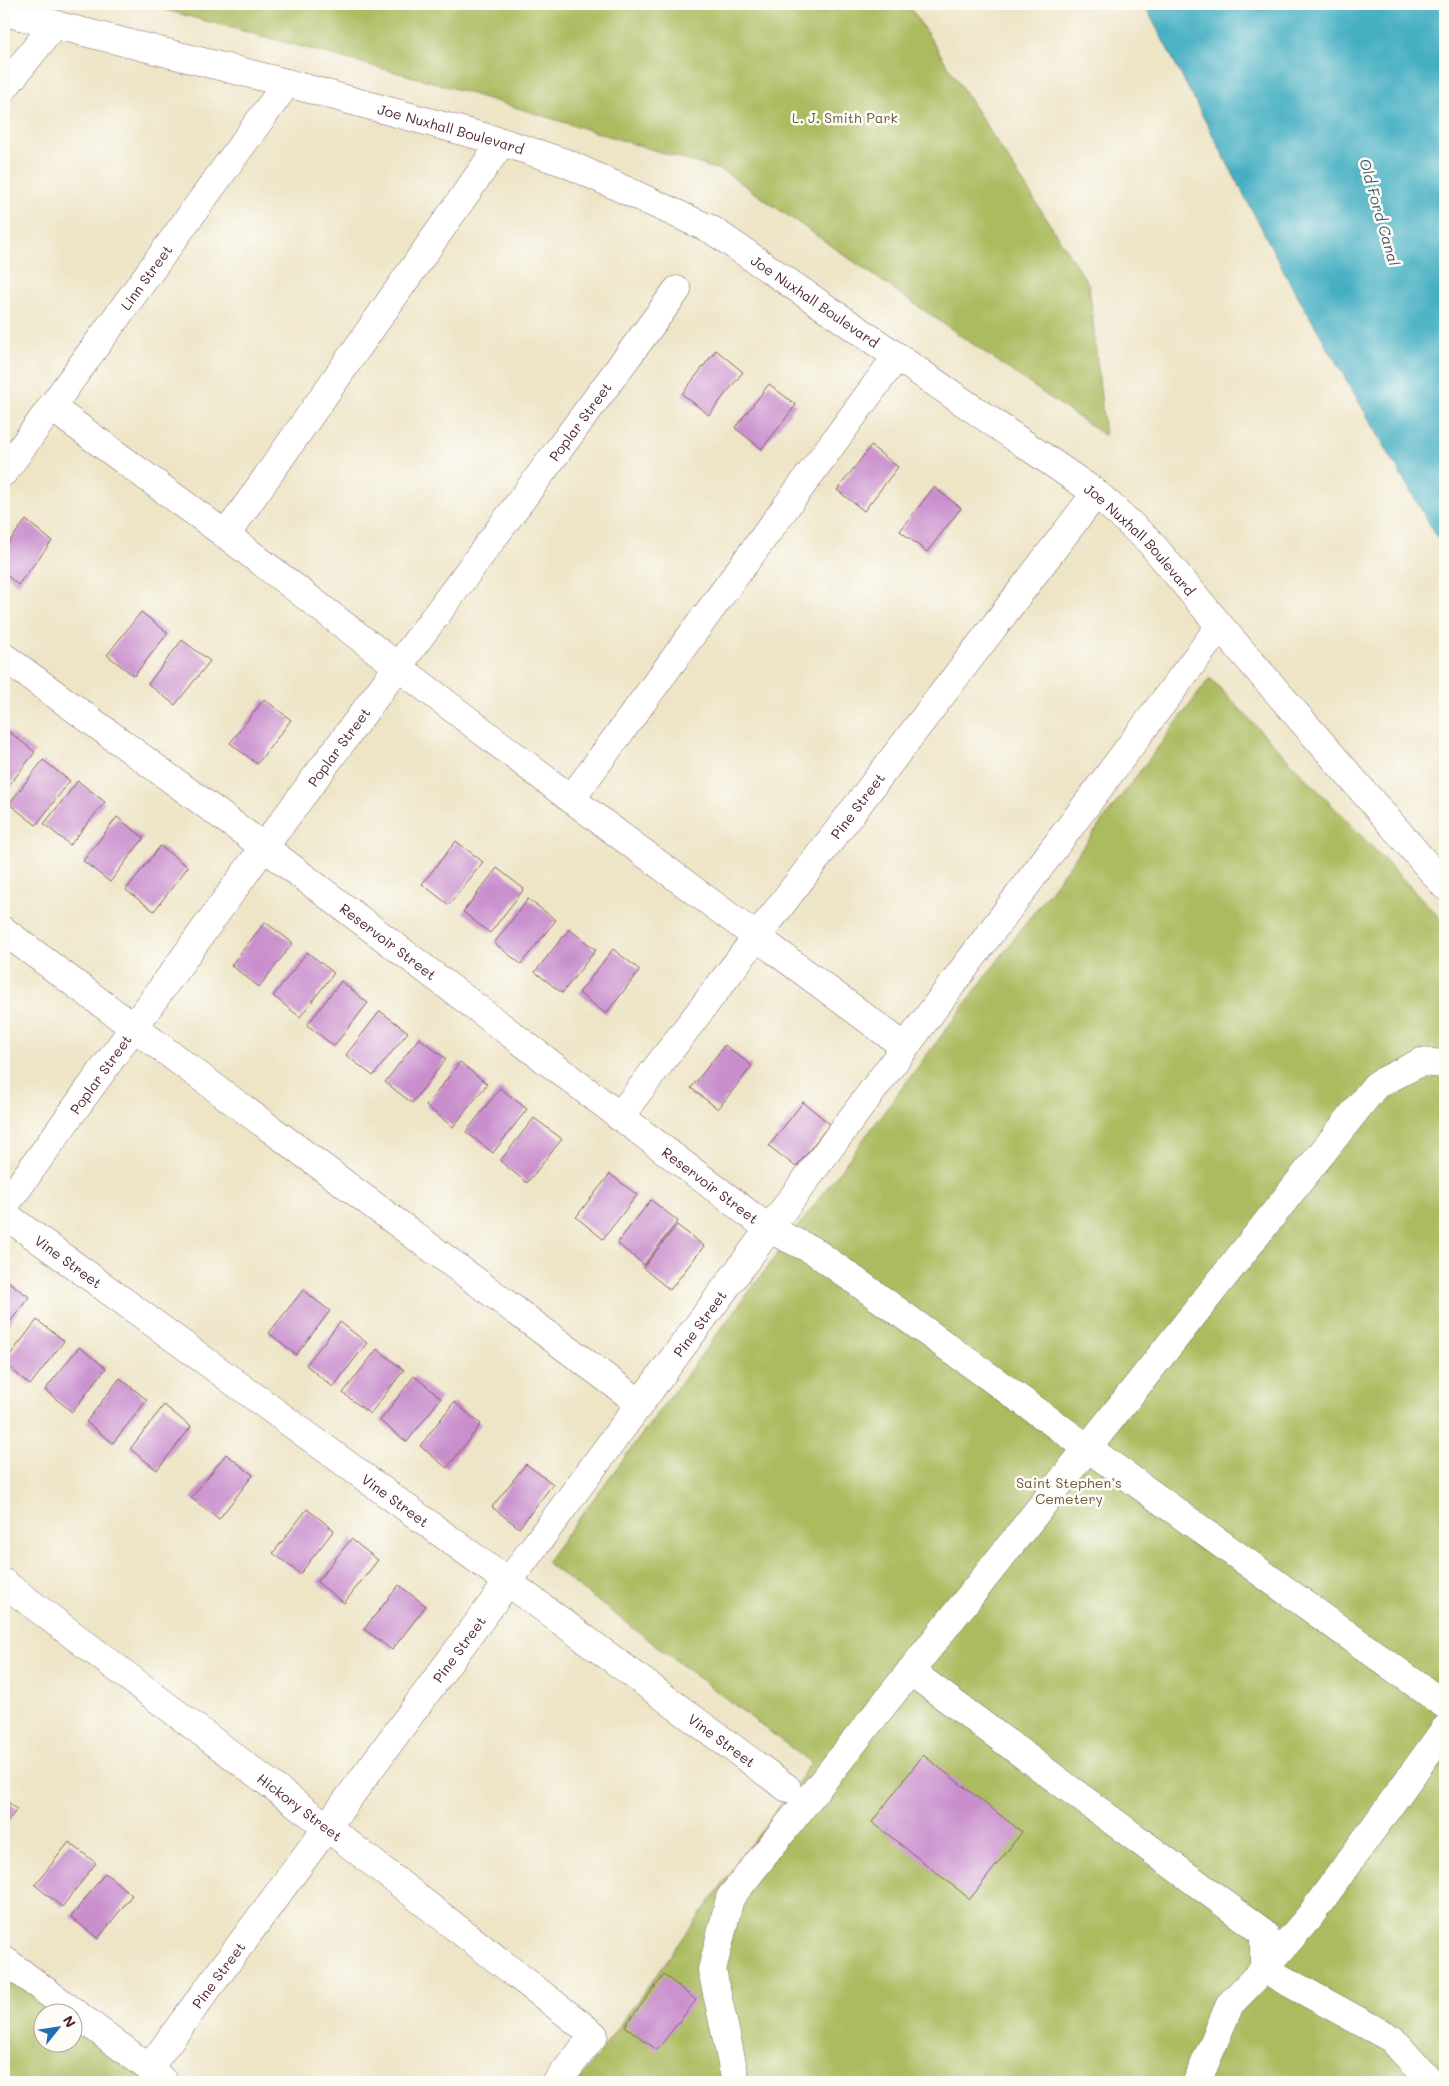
<svg xmlns="http://www.w3.org/2000/svg" width="1449" height="2086" viewBox="0 0 1449 2086" font-family="Mali,sans-serif">
	<rect width="100%" height="100%" fill="#fdfcf7"/>
	<filter id="ink" filterUnits="userSpaceOnUse"><feTurbulence type="fractalNoise" baseFrequency=".02" numOctaves="2"/><feDisplacementMap in="SourceGraphic" scale="10" xChannelSelector="R" yChannelSelector="G"/><feConvolveMatrix kernelMatrix="1 2 1 2 8 2 1 2 1" color-interpolation-filters="sRGB"/></filter>
	<filter id="wash" filterUnits="userSpaceOnUse"><feTurbulence type="fractalNoise" baseFrequency=".0096" numOctaves="4" result="noise"/><feDisplacementMap in="SourceGraphic" scale="20" xChannelSelector="R" yChannelSelector="G"/><feGaussianBlur stdDeviation="1.12" result="paint"/><feColorMatrix in="noise" values="0 0 0 0 0 0 0 0 0 0 0 0 0 0 0 0 0 1.4 0 .05"/><feComposite in="paint" operator="in"/></filter>
	<g filter="url(#wash)">
		<rect width="100%" height="100%" fill="#eee5c7"/>
		<path fill="#abbb5e" stroke="#7a6d44" fill-rule="evenodd" d="M143,4h765l181,281 16,151 -380,-264 -289,-89z
			M1210,678l235,245v1159h-867l233,-319 -265,-201z
			M4,1960l160,122h-160zM42,2014h30v30h-30z"/>
		<path fill="#44afc2" stroke="#476776" d="M1144,4h301v547l-157,-272z"/>
		<g id="blocks">
			<path fill="#c98fcd" d="M716,350l27,22 -34,43 -27,-21z
				M769,384l27,21 -34,44 -27,-21z
				M871,446l27,21 -34,44 -27,-21z
				M934,487l27,21 -34,44 -27,-21z
				M26,520l26,21 -34,44 -14,-12v-25z
				M141,612l27,21 -34,43 -27,-21z
				M182,640l28,21 -35,44 -27,-21z
				M264,699l27,21 -34,44 -27,-21z
				M8,731l27,21 -31,40v-56z
				M43,760l27,21 -34,44 -27,-21z
				M78,781l27,21 -35,43 -26,-21z
				M117,817l27,21 -34,44 -27,-21z
				M456,841l27,21 -34,43 -27,-21z
				M160,846l28,21 -34,44 -28,-21z
				M497,868l27,21 -34,44 -27,-21z
				M528,899l28,21 -35,44 -27,-21z
				M265,922l28,21 -34,44 -28,-22z
				M569,929l27,21 -34,43 -27,-21z
				M613,949l27,21 -34,44 -27,-21z
				M307,952l27,21 -34,44 -27,-21z
				M341,981l27,22 -34,43 -27,-21z
				M380,1011l28,21 -35,44 -27,-21z
				M419,1038l27,21 -34,44 -27,-21z
				M725,1045l27,21 -34,43 -27,-21z
				M460,1062l27,22 -34,43 -27,-21z
				M500,1088l27,21 -34,44 -27,-21z
				M803,1102l27,22 -34,43 -27,-21z
				M534,1118l28,21 -35,44 -27,-22z
				M610,1174l27,21 -34,44 -27,-22z
				M651,1200l27,21 -34,44 -27,-22z
				M677,1225l27,21 -34,44 -27,-22z
				M4,1278l25,19 -25,33z
				M303,1290l27,21 -34,44 -27,-22z
				M37,1320l27,21 -34,44 -26,-22z
				M340,1322l27,21 -34,44 -27,-22z
				M79,1347l27,21 -34,44 -27,-22z
				M377,1349l27,21 -34,44 -27,-21z
				M414,1376l27,22 -34,44 -27,-21z
				M120,1378l27,22 -34,43 -27,-21z
				M454,1402l27,22 -34,44 -27,-22z
				M164,1405l27,22 -34,43 -27,-21z
				M226,1454l27,21 -34,44 -28,-21z
				M526,1464l27,20 -34,44 -27,-21z
				M307,1509l27,21 -34,44 -27,-21z
				M351,1539l27,21 -34,43 -27,-21z
				M399,1585l27,21 -34,44 -28,-21z
				M923,1755l99,77 -52,67 -98,-77z
				M4,1799l13,10 -13,18z
				M69,1842l27,21 -34,44 -27,-22z
				M105,1873l27,22 -34,44 -27,-22z
				M664,1975l32,25 -39,50 -32,-24z"/>
		</g>
	</g>
	<g filter="url(#ink)">
		<use href="#blocks" fill-opacity="0" stroke="#836462" stroke-width="1"/>
		<g fill="none" stroke-linecap="round" stroke-linejoin="round">
			<g stroke="#836462" stroke-width="29">
				<g id="minor">
					<path id="s1" d="M4,12l283,71 215,59 64,21 146,67 384,263 53,48 71,85 225,260"/>
					<path d="M4,88l51,-64"/>
					<path d="M51,407l175,128 345,264 334,248"/>
					<path id="s2" d="M4,472l283,-389"/>
					<path d="M226,535l276,-393"/>
					<path id="s3" d="M4,657l260,190 505,382 45,22 631,454"/>
					<path d="M571,799l326,-443"/>
					<path d="M4,931l636,472"/>
					<path id="s4" d="M619,1117l477,-624"/>
					<path id="s5" d="M4,1207l260,-360 413,-557"/>
					<path id="s6" d="M4,1214l504,368 279,206"/>
					<path id="s7" d="M4,1583l323,244 267,208 -37,47"/>
					<path d="M910,1671l354,262v36l128,70 38,43"/>
					<path d="M4,1960l145,108 15,14"/>
					<path id="s8" d="M149,2068l620,-839 451,-603"/>
					<path d="M736,2082l-24,-112 18,-72 646,-813 45,-23 24,2"/>
					<path d="M1197,2082l33,-78 34,-35 46,-53 135,-187"/>
				</g>
			</g>
			<use href="#minor" stroke="#fff" stroke-width="28"/>
		</g>
	</g>
	<g text-anchor="middle" dominant-baseline="central" stroke-width="5" stroke-linejoin="round" paint-order="stroke">
		<g font-size="14" fill="#6c563d" stroke="#fdfcf7">
			<text x="845" y="117">L. J. Smith Park</text>
			<text x="1069" y="1482">Saint Stephen’s<tspan x="1069" dy="16">Cemetery</tspan></text>
		</g>
		<g font-size="14" fill="#4a1f2b" stroke="#fdfcf7">
			<text stroke="none"><textPath href="#s1" startOffset="462">Joe Nuxhall Boulevard</textPath></text>
			<text stroke="none"><textPath href="#s2" startOffset="241">Linn Street</textPath></text>
			<text stroke="none"><textPath href="#s1" startOffset="868">Joe Nuxhall Boulevard</textPath></text>
			<text stroke="none"><textPath href="#s5" startOffset="974">Poplar Street</textPath></text>
			<text stroke="none"><textPath href="#s1" startOffset="1272">Joe Nuxhall Boulevard</textPath></text>
			<text stroke="none"><textPath href="#s5" startOffset="569">Poplar Street</textPath></text>
			<text stroke="none"><textPath href="#s4" startOffset="392">Pine Street</textPath></text>
			<text stroke="none"><textPath href="#s3" startOffset="478">Reservoir Street</textPath></text>
			<text stroke="none"><textPath href="#s5" startOffset="164">Poplar Street</textPath></text>
			<text stroke="none"><textPath href="#s3" startOffset="882">Reservoir Street</textPath></text>
			<text stroke="none"><textPath href="#s6" startOffset="80">Vine Street</textPath></text>
			<text stroke="none"><textPath href="#s8" startOffset="926">Pine Street</textPath></text>
			<text stroke="none"><textPath href="#s6" startOffset="485">Vine Street</textPath></text>
			<text stroke="none"><textPath href="#s8" startOffset="521">Pine Street</textPath></text>
			<text stroke="none"><textPath href="#s6" startOffset="890">Vine Street</textPath></text>
			<text stroke="none"><textPath href="#s7" startOffset="371">Hickory Street</textPath></text>
			<text stroke="none"><textPath href="#s8" startOffset="116">Pine Street</textPath></text>
		</g>
		<g font-size="15" font-style="italic" fill="#485967" stroke="#fdfcf7">
			<text transform="translate(1380 212) rotate(74)">Old Ford Canal</text>
		</g>
	</g>
	<rect width="1449" height="2086" fill="none" stroke="#fdfcf7" stroke-width="20"/>
	<g transform="translate(58 2028) rotate(60)"><circle r="24" fill="#fdfcf7" stroke="#b5a4a5"/>
	<path d="M0-4L9 19L0 12L-9 19Z" fill="#1f6fb2"/>
	<text y="-8" font-size="14" font-weight="bold" text-anchor="middle" fill="#4a1f2b">N</text>
	</g>
</svg>
